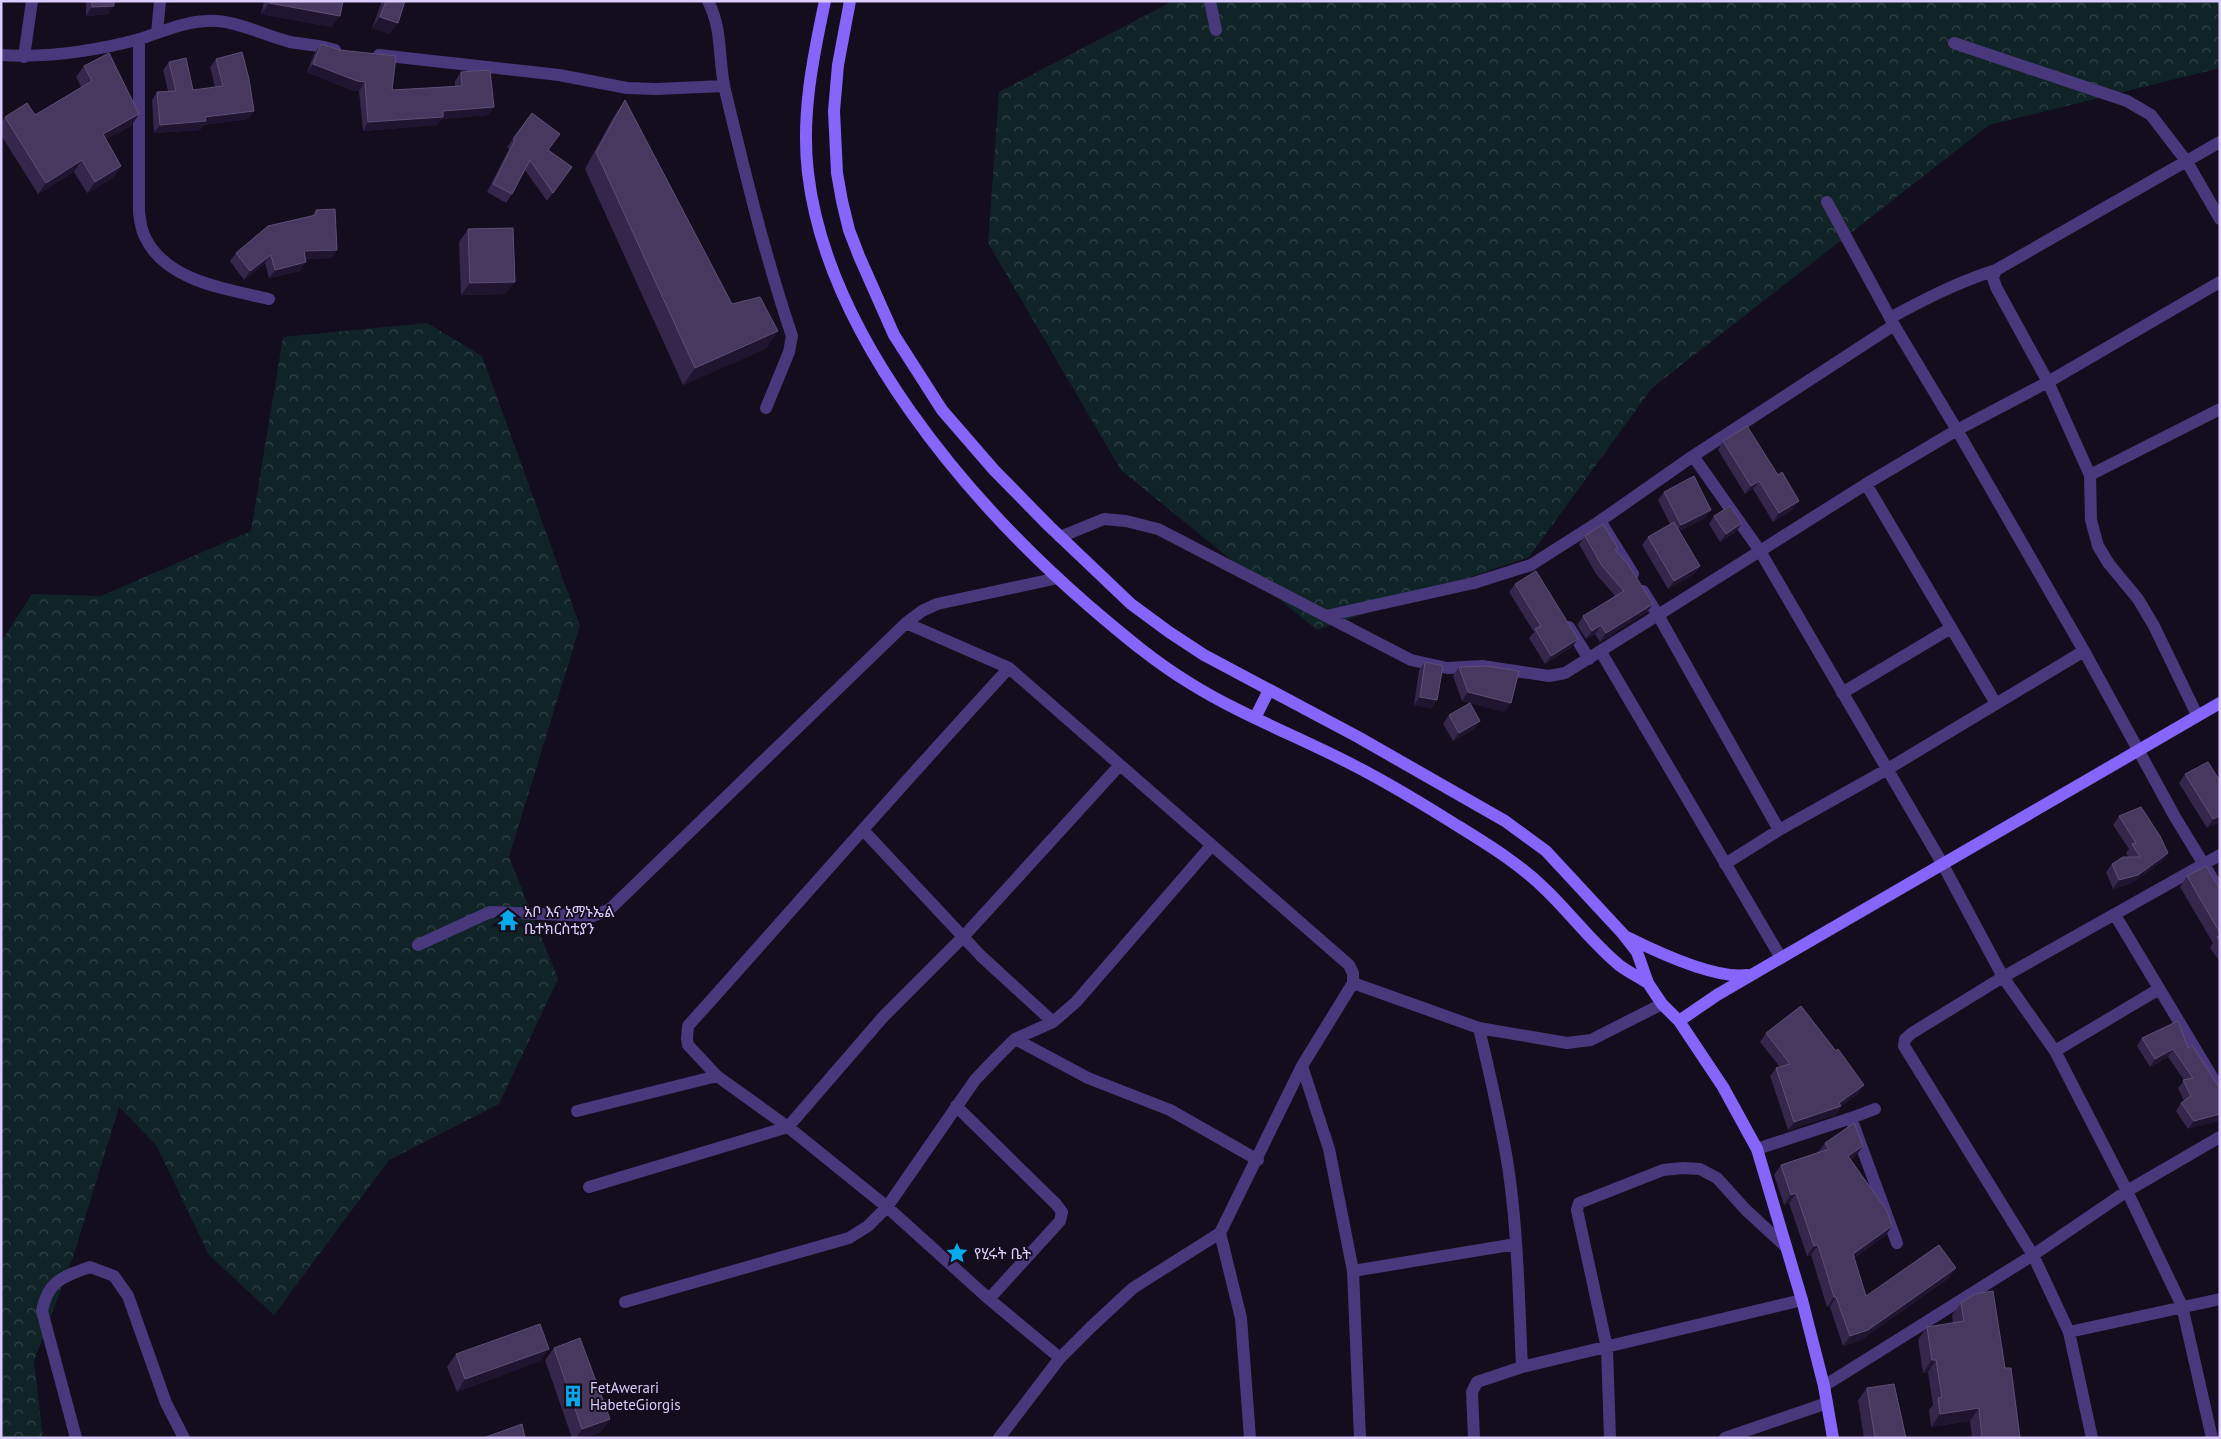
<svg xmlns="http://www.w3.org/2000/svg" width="2221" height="1439" viewBox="0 0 2221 1439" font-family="'PT Sans','Noto Sans Ethiopic',sans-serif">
	<defs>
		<pattern id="forest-crowns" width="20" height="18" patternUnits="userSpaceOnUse" patternTransform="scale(1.25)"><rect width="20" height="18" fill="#102428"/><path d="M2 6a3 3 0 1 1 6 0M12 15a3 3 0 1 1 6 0" fill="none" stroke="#324348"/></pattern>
	</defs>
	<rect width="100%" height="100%" fill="#130d1e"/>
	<path fill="url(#forest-crowns)" d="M1173,1h1047v67l-231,57 -337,263 -123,169 -212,73 -196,-160 -133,-227 11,-151z
		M427,323l55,33 98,270 -71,231 49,122 -59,125 -110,56 -115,155 -65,-60 -53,-110 -37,-38 -45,147 -40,107 9,77h-42v-796l31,-48 69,2 150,-65 32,-194z"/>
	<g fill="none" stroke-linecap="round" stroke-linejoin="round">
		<path stroke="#49397c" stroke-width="12" d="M708,1c15,29 10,59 17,89 20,83 40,166 67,246l-3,16 -23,56
			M1210,1l6,29
			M157,33l3,-32
			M139,39v173c1,8 2,16 5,23 20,46 82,54 125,64
			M1954,43l173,58 24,14 36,47 33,57
			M1,55c47,3 94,-4 139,-16 22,-7 43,-17 66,-18 28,-2 57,14 84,21 16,3 27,2 45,8
			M379,55l180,20 68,13 29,1 68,-3
			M24,57l8,-56
			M1827,202l67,123
			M1890,318c35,-19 68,-36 106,-48
			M2090,475l130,-66
			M1866,484l129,218
			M1060,537l44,-18 22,2 32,8 253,131 36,8 35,-2 67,10 16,-3 93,-58 -15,-24
			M1633,574l-33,-53 93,-65
			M1326,616l148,-33 57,-18 69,-44
			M906,623l103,45
			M1569,627l20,32
			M1601,652l180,306
			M1842,693l109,-65
			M2197,715l-43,-89 -16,-27 -29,-35 -11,-18 -7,-26 -1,-45 -42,-93 -52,-95 -3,-9 3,-8 224,-128
			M1779,830l-121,-215 102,-64 -67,-95 201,-131 63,105 127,221 91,166 45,74
			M1725,864l54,-34 107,-60 198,-119
			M2115,915l105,175
			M418,945l72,-33 103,4 17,-7 296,-286 16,-12 15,-7 121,-26
			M1353,983l126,45 88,15 24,-3 71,-36
			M1053,1022l23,-20 135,-156
			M1479,1028c11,48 23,96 30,145 9,64 10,130 13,194
			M1015,1039l73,39 82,32 88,50
			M2055,1051l104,-62
			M1302,1066l27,83 24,122 7,167
			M956,1106l100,98 6,8 -2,9 -71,78
			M577,1111l140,-35
			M1851,1118l24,-9
			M1757,1149l94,-31 46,125
			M589,1187l199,-60 95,-110 81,-81 156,-171
			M1220,1233l21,85 9,120
			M1353,1271l163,-27
			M625,1302l224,-64 19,-12 19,-19 88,-127 21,-22 19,-19 38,-17 -72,-66 -117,-125
			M2069,1332l151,-33
			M1824,1386l209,-131 94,-64 93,-54
			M76,1438l-34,-127c6,-31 21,-34 48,-44l24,9 14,20 38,107 18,35
			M999,1438l61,-80 31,-31 42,-39 87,-55 82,-167 51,-83v-10l-4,-8 -340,-297c-109,118 -214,239 -321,358l-1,13 1,6 29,31 71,51 99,80 102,92 71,59
			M1474,1438l-2,-46 5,-10 45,-15 280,-67
			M1610,1438l-3,-90 -30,-138 2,-7 84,-33 20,-2 17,1 17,9 29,32 40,37
			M1725,1438l102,-35
			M2092,1438l-23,-106 -36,-77 -129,-209 1,-7 7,-6 91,-56 217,-122
			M2212,1438l-30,-132 -55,-115 -72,-140 -52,-74 -61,-114 -182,-312 106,-67 91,-54 91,-48 172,-100"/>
		<path stroke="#8666fa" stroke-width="12" d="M825,1c-12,56 -24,115 -17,172 19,163 161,329 281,433 32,27 63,54 99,76 52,33 112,55 167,84 31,16 61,34 90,52 35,22 72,43 101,72 25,24 46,53 73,75 9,7 20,12 29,18
			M850,1l-12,64 -4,46 3,62 5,28 7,29 10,26 35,79 48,75 52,60 55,56 82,78 38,28 35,23 154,82 147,84 41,30 77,83 14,18 11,31 14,21 17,17 44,66 34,62 45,151 22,86 9,52
			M1255,718l14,-28
			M1627,937c30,15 88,42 120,38
			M1679,1021l38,-26 503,-292"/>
	</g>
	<path fill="#35264b" d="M86,1h28l-6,13 -22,2z
		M264,1h78l-10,26 -71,-13z
		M382,1h23l-15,33 -18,-6z
		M321,44l71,46 63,-4v-5l6,-9 27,43 -47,4 -4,6 -74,6 -4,-40 -8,-1 -44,-18 8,-20z
		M216,59l38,52 -6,8 -45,6 -3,5 -46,3 -2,-33 5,-8 11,-1 -5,-21 6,-8 24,28 22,-3 -5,-20z
		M84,66l55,48 -8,12 -25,13 15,27 -8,12 -26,15 -13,-21 -36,22 -37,-59v-13l4,-5 30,-2 46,-28 -5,-10z
		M625,100l107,204 35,44 -84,37 -98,-216 29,-53z
		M532,113l17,37 23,17 -25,34 -22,-31 -13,24 -6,9 -19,-11 22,-43 -2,-2z
		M316,210l21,40 -6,8 -26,1 -5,12 -31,7 -4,-15 -21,17 -14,-19 6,-8 76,-37z
		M468,229l38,65 -45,1 -2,-53z
		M1723,441l55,34 15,34 -20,13 -20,-33 -8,5 -27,-44z
		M1664,492l41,26 -26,13 21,35 -6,8 -26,15 -26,-44 6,-8 22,-13 -12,-24z
		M1714,516l22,16 -16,10 -11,-18z
		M1585,536l31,15 37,53 -6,8 -47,30 -5,-8 -9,5 -9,-14 6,-9 32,-20 -19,-22 -17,-30z
		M1515,584l57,63 -27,17 -16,-26 5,-6 -25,-40z
		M1425,662l7,46 -18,-3 5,-35z
		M1459,667l46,45 -43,-11 -9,-25z
		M1449,715l31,6 -6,8 -21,12 -10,-17z
		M2185,774l35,7v41l-13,6 -28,-45z
		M2119,816l49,37 -6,8 -30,22 -19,6 -7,-17 6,-8 17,-7 -3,-4 3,-4 -16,-24z
		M2187,876l33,13v69l-2,1 -8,-11 3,-5 -33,-56z
		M1766,1033l98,52 -6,9 -17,12 -6,9 -47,15 -18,-54 6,-8 4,-1 -20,-25z
		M2142,1038l46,10 32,40 -32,41 -12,-18 5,-8 3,-2 -6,-13 6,-8 -16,-23 -18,10 -13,-21z
		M1825,1143l31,13 -5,4 35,75 -32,23 12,38 90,-28 -7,10 -88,62 -18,6 -13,-39h-3l-16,-52 -4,1 -18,-53 -5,2 -10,-30 7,-10 37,-13z
		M1961,1303l44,65 15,70h-48l-2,-17 -39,6 -2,-17 4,-5 -5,-33 -5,1 -5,-33 9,-13 26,-4 -1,-8z
		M554,1348l56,71 -9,13 -17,6h-12l-27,-78z
		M456,1354l84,7 -83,31 -10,-25z
		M1867,1388l39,50h-42l-6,-38z"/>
	<path fill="#201531" d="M269,3l71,13 -8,11 -71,-13z
		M114,6l-6,8 -22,2 6,-9z
		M380,17l18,6 -8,11 -18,-6z
		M313,64l52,18 -6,9 -8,-1 -44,-18z
		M494,107l-6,8 -47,4 -4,6 -74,6 5,-9 75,-11z
		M254,111l-6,8 -45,6 -3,5 -46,3 6,-8 45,-8z
		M139,114l-8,12 -36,19 8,-11z
		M82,160l-8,12 -36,22 8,-11z
		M121,166l-8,12 -26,15 8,-11z
		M337,250l-6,8 -33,1 6,-8z
		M271,255l-6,8 -21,17 6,-9z
		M306,262l-6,9 -31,7 6,-8z
		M515,282l-9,12 -45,1 9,-12z
		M778,331l-11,17 -84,37 12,-17z
		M1759,481l-6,8 -8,5 6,-8z
		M1799,501l-6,8 -20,13 6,-9z
		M1711,510l-6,8 -30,15 6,-8z
		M1742,523l-6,9 -16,10 6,-8z
		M1700,566l-6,8 -26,15 6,-8z
		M1653,604l-6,8 -47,30 6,-9z
		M1601,625l-6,9 -9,5 6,-8z
		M1578,639l-6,8 -27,17 6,-8z
		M1468,692l43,11 -6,9 -43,-11z
		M1420,697l17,3 -5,8 -18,-3z
		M1480,721l-6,8 -21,12 6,-8z
		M2220,816v6l-13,6 6,-9z
		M2168,853l-6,8 -30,22 -19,6 6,-9z
		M2173,1049l-5,8 -18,10 5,-8z
		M1864,1085l-6,9 -18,13 1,-1 -6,9 -47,15 6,-8 45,-19z
		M2220,1114v7l-32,8 6,-8z
		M1863,1146l-7,10 -15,10 7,-10z
		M1796,1193l-7,10 -5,2 7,-10z
		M1892,1226l-6,9 -40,28 7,-9z
		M1818,1245l-7,10 -4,1 7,-10z
		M1956,1268l-7,10 -88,62 -18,6 7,-10z
		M1834,1297h2l-6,10h-3z
		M549,1349l-9,12 -83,31 8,-13z
		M1932,1360h4l-8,12 -5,1z
		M1979,1408l-9,13 -39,6 9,-13z
		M610,1419l-9,13 -17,6h-8l6,-9z"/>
	<path fill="#46385e" stroke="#5e4f77" d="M92,1h22v5l-22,1z
		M270,1h73l-3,15 -71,-13z
		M386,1h19l-7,22 -18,-6z
		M321,44l19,6 56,6 -4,34 70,-4 -1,-14 29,-2 4,37 -51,4v6l-75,5 -3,-40 -8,-1 -44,-17z
		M242,52l7,27 5,32 -49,6 1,4 -46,4 -3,-33 19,-1 -7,-29 17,-4 7,32 30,-4 -7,-27z
		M109,53l30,61 -36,20 18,32 -26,16 -13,-22 -36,23 -41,-66 22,-14 8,12 57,-34 -8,-15z
		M625,100l107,204 28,-7 18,34 -83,37 -99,-216z
		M532,113l28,21 -12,16 24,17 -19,26 -23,-33 -18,34 -19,-10 22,-44 -2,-1z
		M335,209l2,41 -33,1 2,11 -31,8 -4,-15 -21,16 -14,-18 32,-27 48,-11v-5z
		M513,228l2,54 -45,1 -2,-54z
		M1747,426l31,49 4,-3 17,29 -20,12 -20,-32 -8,5 -28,-45z
		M1694,476l17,34 -30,15 -17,-33z
		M1730,506l12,17 -16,11 -12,-18z
		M1674,522l26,44 -26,15 -26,-44z
		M1603,524l15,24 -3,2 13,14 25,40 -47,29 -5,-8 -9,6 -9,-15 41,-25 -22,-25 -17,-30z
		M1536,571l42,68 -27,17 -16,-27 6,-3 -26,-42z
		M1425,662l18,4 -6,34 -17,-3z
		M1487,666l32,5 -8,32 -43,-11 -9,-25z
		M1470,703l10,18 -21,12 -10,-18z
		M2208,762l12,19v35l-7,3 -28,-45z
		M2141,807l19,29 8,17 -30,22 -19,5 -7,-16 11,-7h17l-8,-13 4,-1 -17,-27z
		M2206,866l14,23v44l-33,-57z
		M2220,935v6l-3,-4z
		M1801,1006l35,45 2,-2 26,36 -25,18 2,3 -47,16 -18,-54 14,-4 -24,-31z
		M2178,1021l10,27 4,-3 27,42 1,27 -26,7 -13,-18 10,-7 -8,-16 10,-2 -20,-29 -18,10 -13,-21z
		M1854,1123l9,23 -15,10 39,55 5,15 -39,28 13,42 73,-51 17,23 -88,62 -18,6 -14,-39h-2l-16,-52 -4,1 -18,-53 -5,2 -10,-30 48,-16 -4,-6z
		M1993,1291l12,77h6l9,70h-38l-3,-30 -39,6 -2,-16 4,-1 -6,-37h-4l-5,-33 37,-6 -3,-18 14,-9z
		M540,1324l9,25 -84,30 -9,-25z
		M580,1338l30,81 -28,10 -28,-81z
		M1894,1384l12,54h-31l-8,-50z
		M522,1424l3,14h-39v-1z"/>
	<defs>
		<g id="temple-bare" transform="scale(1.725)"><path d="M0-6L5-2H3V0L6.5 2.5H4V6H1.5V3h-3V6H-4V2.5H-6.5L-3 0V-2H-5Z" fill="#08aaed" stroke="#130d1e" stroke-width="2.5" paint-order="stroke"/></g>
		<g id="sight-bare" transform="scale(1.725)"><path d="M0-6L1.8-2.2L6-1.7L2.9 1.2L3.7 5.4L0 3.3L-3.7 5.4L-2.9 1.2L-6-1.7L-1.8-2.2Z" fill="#08aaed" stroke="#130d1e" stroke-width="2.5" paint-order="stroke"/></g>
		<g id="building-bare" transform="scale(1.725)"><path d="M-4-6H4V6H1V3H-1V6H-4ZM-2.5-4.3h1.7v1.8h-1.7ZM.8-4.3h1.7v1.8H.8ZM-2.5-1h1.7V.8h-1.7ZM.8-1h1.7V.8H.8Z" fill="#08aaed" stroke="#130d1e" stroke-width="2.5" paint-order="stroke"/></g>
	</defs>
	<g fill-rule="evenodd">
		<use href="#temple-bare" x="508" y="920"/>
		<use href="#sight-bare" x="957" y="1253"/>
		<use href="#building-bare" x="573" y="1396"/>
	</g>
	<g text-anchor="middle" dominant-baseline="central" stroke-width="4" stroke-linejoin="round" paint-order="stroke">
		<g font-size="15" fill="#dbccfd" stroke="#130d1e" text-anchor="start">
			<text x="524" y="911">አቦ እና አማኑኤል<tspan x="524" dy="17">ቤተክርስቲያን</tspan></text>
			<text x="974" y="1253">የሂሩት ቤት</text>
			<text x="590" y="1387">FetAwerari<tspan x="590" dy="17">HabeteGiorgis</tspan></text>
		</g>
	</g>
	<rect width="2221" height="1439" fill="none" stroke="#dbccfd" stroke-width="5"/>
</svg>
